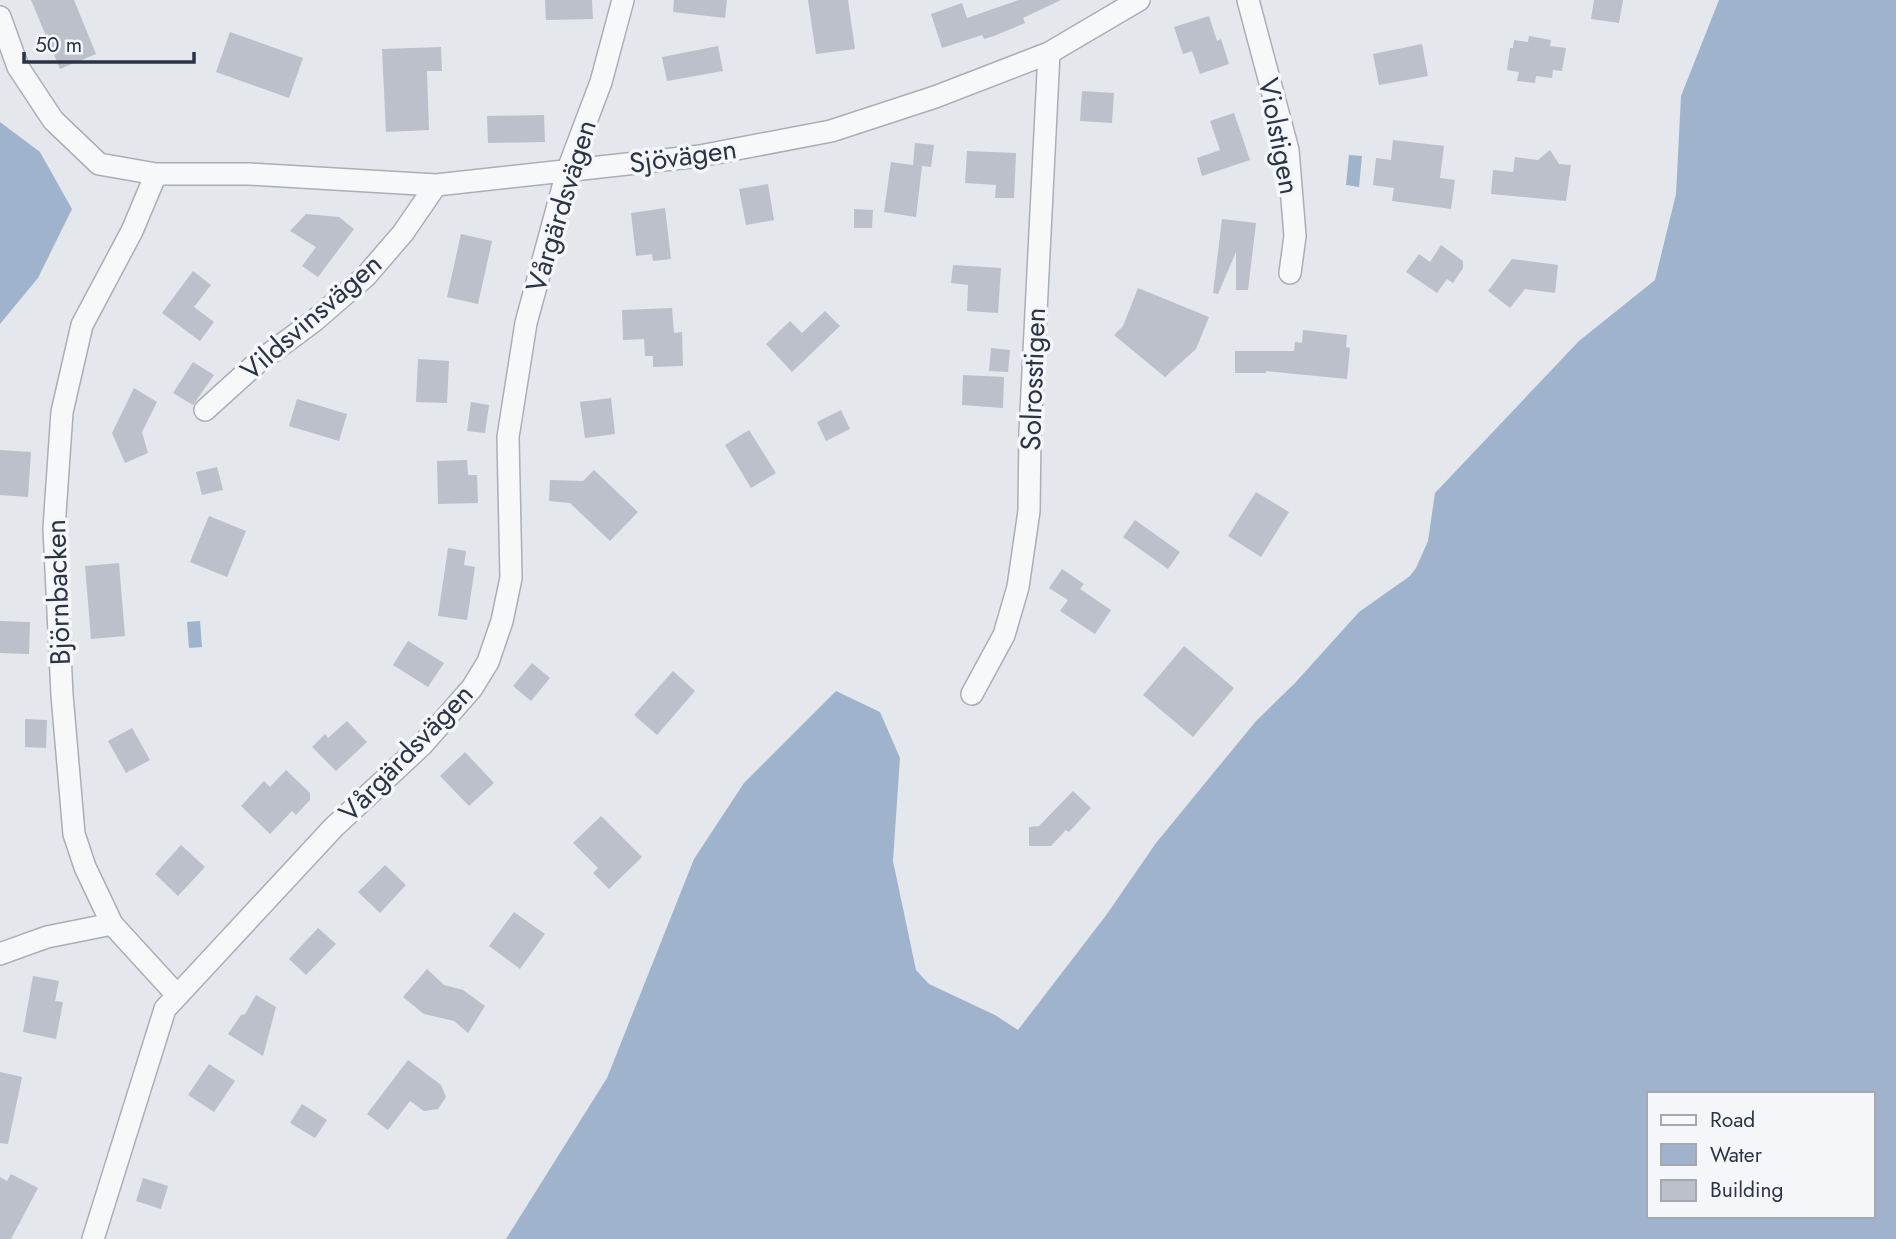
<svg xmlns="http://www.w3.org/2000/svg" width="1896" height="1239" viewBox="0 0 1896 1239" font-family="Jost,sans-serif">
	<rect width="100%" height="100%" fill="#e4e7ec"/>
	<path fill="#9fb4cc" fill-rule="evenodd" d="M1719,0h177v1239h-1390l101,-161 87,-219 50,-76 92,-92 44,21 20,46 -7,103 23,109 13,14 66,31 23,15 89,-116 49,-71 100,-122 39,-38 64,-71 51,-36 6,-8 12,-27 7,-48 144,-152 76,-61 21,-86 5,-98zM1649,1094h224v122h-224z
		M0,122l40,30 32,57 -34,69 -38,46z
		M1349,155l13,1 -3,31 -13,-2z
		M200,621l2,26 -13,1 -2,-26z"/>
	<path fill="#bbc0ca" d="M31,0h43l22,54 -36,15z
		M545,0h47l1,19 -47,1z
		M674,0h53l-2,18 -52,-6z
		M808,0h40l7,49 -39,5z
		M1019,0h42l-38,18 2,5 -31,13 -10,3 -2,-4 -40,13 -11,-34 31,-11 5,15z
		M1594,0h29l-4,23 -28,-4z
		M1209,16l8,25 4,-2 8,25 -29,10 -8,-23 -9,3 -9,-27z
		M230,32l73,26 -14,40 -73,-26z
		M1529,36l22,4 -1,6 16,2 -4,23 -9,-1 -1,8 -16,-2 -1,7 -18,-2 2,-9 -12,-2 3,-22h3l1,-8 14,2z
		M1422,44l6,32 -49,9 -6,-31z
		M718,46l5,25 -56,10 -5,-24z
		M441,47l1,24h-15l2,59 -43,2 -4,-83z
		M1082,91l32,2 -2,30 -32,-2z
		M1234,113l16,47 -48,16 -5,-18 23,-8 -10,-29z
		M544,115l1,27 -57,1 -1,-27z
		M1393,140l51,6 -4,32 15,2 -4,29 -59,-8 2,-13 -21,-3 3,-27 15,2z
		M915,143l19,2 -3,22 -15,-2 6,1 -6,51 -32,-5 7,-50 22,3z
		M1550,150l9,14 12,1 -5,36 -75,-7 2,-24 20,2 2,-15 23,3z
		M967,151l49,2 -2,45h-19l1,-13 -31,-2z
		M768,184l6,36 -28,5 -7,-36z
		M665,208l6,51 -18,2 -1,-7 -16,2 -5,-43z
		M854,209l19,1 -1,18h-18z
		M306,214l33,3 15,12 -36,48 -16,-11 14,-19 -26,-16z
		M1222,219l34,4 -8,67h-12v-38l-18,42 -5,-1z
		M461,234l31,7 -14,63 -31,-7z
		M1441,245l22,16v7l-10,15 -6,-4 -10,14 -31,-21 13,-18 11,8z
		M1512,259l46,6 -3,28 -30,-4 -15,19 -22,-17z
		M953,265l48,3 -3,45 -31,-2 1,-26 -17,-2z
		M193,271l18,14 -17,22 20,15 -14,19 -38,-28z
		M1138,288l71,29 -13,32 -31,28 -51,-42 9,-9z
		M672,308l2,25 8,-1 1,34 -30,1v-11h-8l-1,-17 -21,1 -1,-30z
		M825,311l15,15 -48,46 -26,-28 24,-23 12,12z
		M1303,330l44,5 -1,12 4,1 -3,31 -81,-8v2h-31v-22h59l1,-9 7,1z
		M991,348l19,2 -2,22 -19,-1z
		M418,359l31,2 -2,42 -31,-1z
		M193,362l21,13 -21,30 -20,-12z
		M963,375l41,2 -1,31 -41,-3z
		M134,388l23,14 -15,30 6,21 -23,10 -13,-30z
		M611,398l4,36 -30,4 -5,-36z
		M297,399l50,15 -8,27 -50,-15z
		M471,402l18,3 -4,28 -18,-2z
		M841,410l9,19 -24,12 -9,-19z
		M749,430l27,43 -25,15 -26,-43z
		M0,450l31,2 -3,45 -28,-2z
		M467,460l1,15h9l1,28 -40,1 -1,-43z
		M217,467l6,23 -21,5 -6,-23z
		M594,470l44,42 -28,29 -40,-38 -21,-2 1,-21 33,1z
		M1256,492l33,20 -28,45 -33,-21z
		M209,516l37,15 -19,46 -37,-15z
		M1135,520l45,32 -12,17 -45,-32z
		M448,548l18,3 -2,14 11,2 -8,53 -29,-4z
		M119,563l6,73 -34,3 -6,-73z
		M1062,569l22,15 -4,5 31,21 -16,24 -35,-23 8,-11 -19,-12z
		M0,621l30,1 -1,32 -29,-1z
		M408,641l36,22 -16,24 -35,-22z
		M1184,646l50,42 -41,49 -50,-42z
		M532,663l18,15 -19,23 -18,-15z
		M673,671l22,20 -38,44 -23,-20z
		M25,719l22,1 -1,28 -21,-1z
		M347,721l20,21 -31,29 -24,-24 13,-13 3,4z
		M132,728l18,32 -24,13 -18,-32z
		M465,752l29,31 -25,23 -29,-30z
		M286,770l24,23v7l-14,15 -4,-4 -22,23 -29,-28 23,-25 6,6z
		M1073,791l18,17 -22,24 -3,-2 -15,16h-22v-19l10,-1z
		M601,816l41,41 -33,32 -16,-16 5,-5 -25,-25z
		M181,845l24,22 -27,29 -23,-22z
		M385,865l21,20 -26,28 -22,-21z
		M514,912l31,22 -25,35 -31,-23z
		M318,928l18,16 -30,31 -17,-16z
		M427,969l17,16 19,5 22,16 -17,27 -14,-12 -30,-7 -21,-17z
		M33,976l26,5 -4,20 8,1 -7,37 -33,-7z
		M256,995l20,12 -13,49 -35,-22 13,-19 4,-1z
		M408,1060l33,25 5,12 -8,12 -14,2 -14,-10 -22,29 -21,-16z
		M209,1064l26,17 -21,31 -26,-17z
		M0,1072l22,5 -14,67 -8,-1z
		M302,1104l25,16 -12,18 -25,-15z
		M11,1174l27,14 -27,51h-11v-62l7,4z
		M143,1178l25,8 -7,23 -25,-8z"/>
	<g fill="none" stroke-linecap="round" stroke-linejoin="round">
		<g stroke="#a9aeb7" stroke-width="24">
			<path id="street" d="M1248,0l40,150 7,86 -5,37
				M0,17l18,50 35,53 46,44 57,10h93l187,11 264,-29 131,-25 104,-34 114,-44 90,-53
				M156,174l-24,57 -50,94 -20,87 -8,116 8,167 12,139 11,33 27,57 65,71
				M205,410l52,-47 57,-42 52,-45 37,-43 33,-48
				M972,694l32,-59 14,-48 11,-76 1,-79 19,-379
				M0,954l47,-17 65,-13
				M93,1239l72,-230 169,-182 88,-82 50,-57 16,-26 14,-41 9,-43 -3,-141 18,-114 41,-151 34,-90 22,-82"/>
		</g>
		<use href="#street" stroke="#f7f8fa" stroke-width="21"/>
	</g>
	<g text-anchor="middle" dominant-baseline="central" stroke-width="7" stroke-linejoin="round" paint-order="stroke">
		<g font-size="28" fill="#2b3445" stroke="#f4f6f9">
			<text transform="translate(1279 136) rotate(79)">Violstigen</text>
			<text transform="translate(683 156) rotate(-8)">Sjövägen</text>
			<text transform="translate(561 206) rotate(-73)">Vårgärdsvägen</text>
			<text transform="translate(311 317) rotate(-41)">Vildsvinsvägen</text>
			<text transform="translate(1033 379) rotate(-88)">Solrosstigen</text>
			<text transform="translate(58 592) rotate(-92)">Björnbacken</text>
			<text transform="translate(406 753) rotate(-46)">Vårgärdsvägen</text>
		</g>
	</g>
	<rect x="1647" y="1092" width="228" height="126" fill="#f4f6f9" stroke="#a4a8b1" stroke-width="2"/>
	<rect x="1661" y="1115" width="35" height="10" fill="#f7f8fa" stroke="#a4a8b1" stroke-width="2"/>
	<text x="1710" y="1127" font-size="21" fill="#2b3445">Road</text>
	<rect x="1661" y="1144" width="35" height="21" fill="#9fb4cc" stroke="#a4a8b1" stroke-width="2"/>
	<text x="1710" y="1162" font-size="21" fill="#2b3445">Water</text>
	<rect x="1661" y="1180" width="35" height="21" fill="#bbc0ca" stroke="#a4a8b1" stroke-width="2"/>
	<text x="1710" y="1197" font-size="21" fill="#2b3445">Building</text>
	<path d="M24 52v10h170v-10" fill="none" stroke="#2b3445" stroke-width="3.5"/>
	<text x="35" y="52" font-size="21" fill="#2b3445" stroke="#f4f6f9" stroke-width="5" paint-order="stroke">50 m</text>
</svg>
